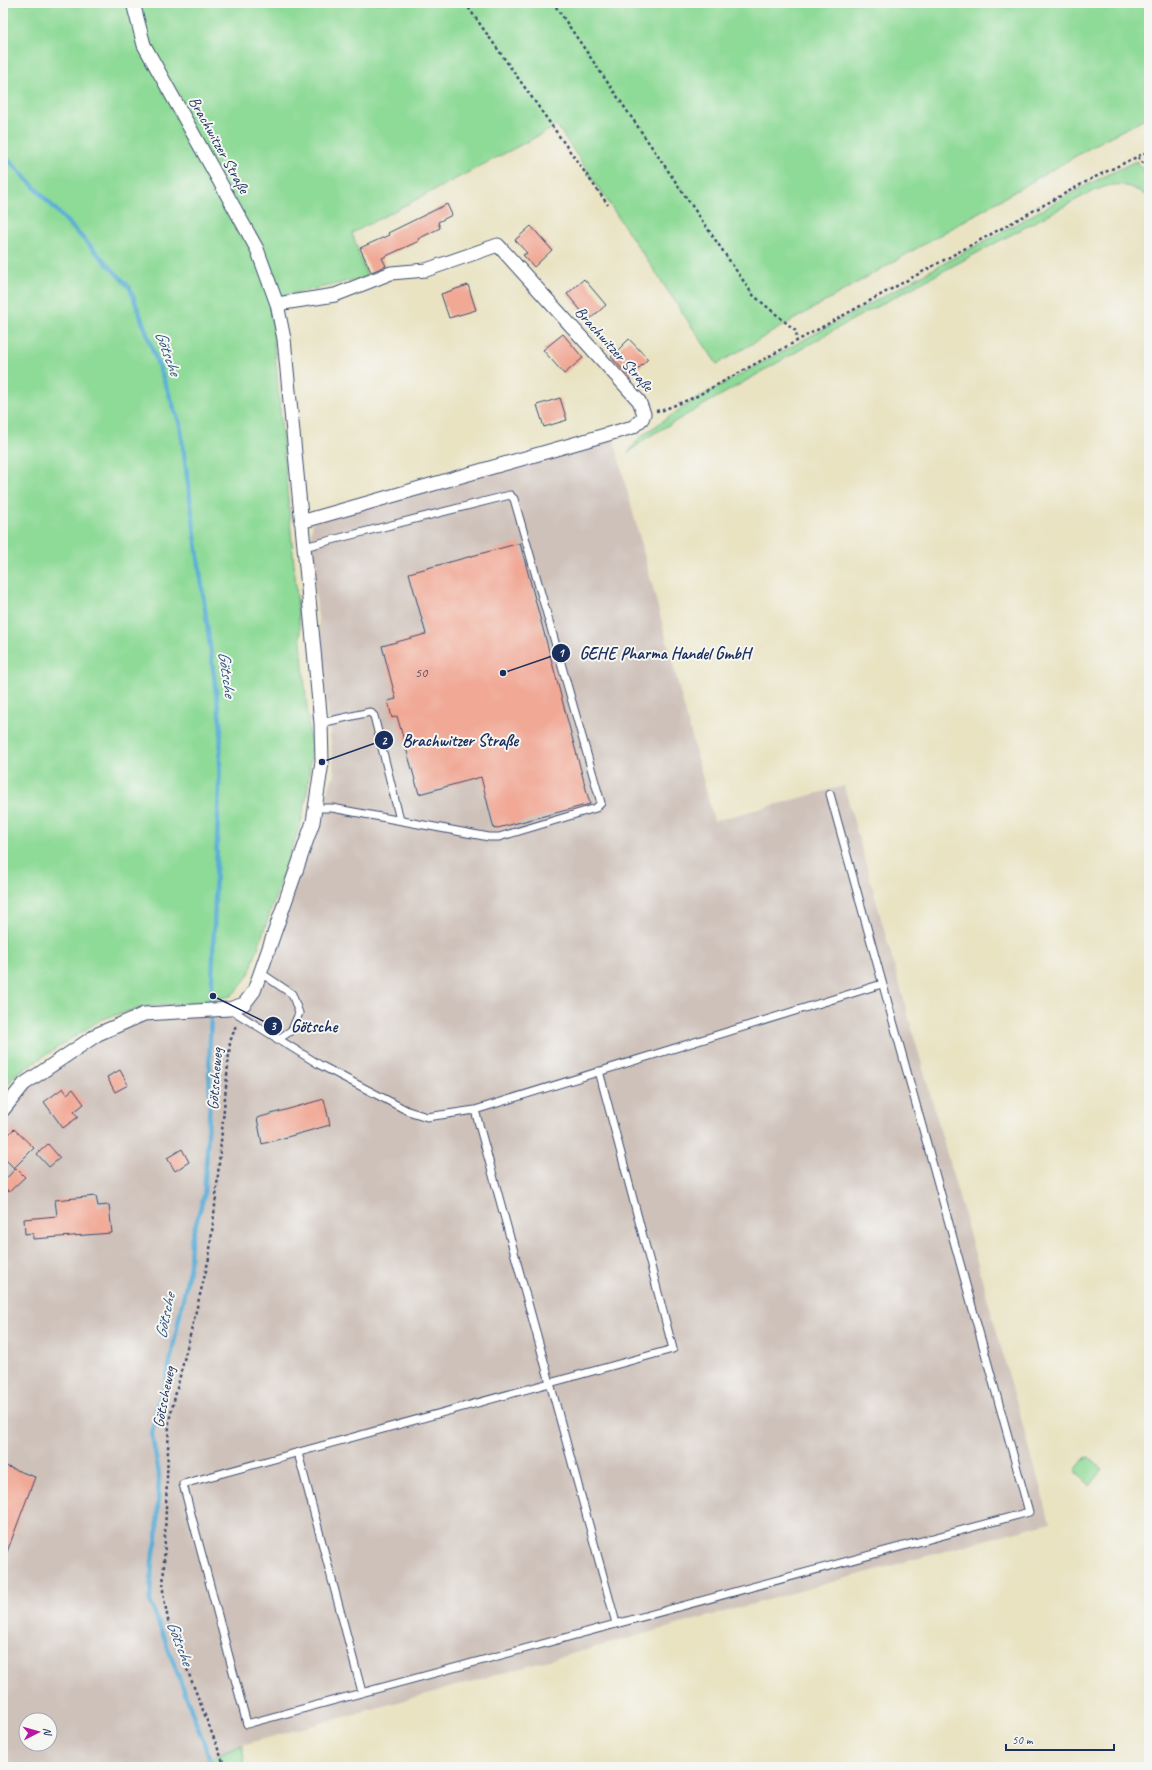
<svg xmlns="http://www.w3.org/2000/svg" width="1152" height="1770" viewBox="0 0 1152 1770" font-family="Caveat,sans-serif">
	<rect width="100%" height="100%" fill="#f6f6f2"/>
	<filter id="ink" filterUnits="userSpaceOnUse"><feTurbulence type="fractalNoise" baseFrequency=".025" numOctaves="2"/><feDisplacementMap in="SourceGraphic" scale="8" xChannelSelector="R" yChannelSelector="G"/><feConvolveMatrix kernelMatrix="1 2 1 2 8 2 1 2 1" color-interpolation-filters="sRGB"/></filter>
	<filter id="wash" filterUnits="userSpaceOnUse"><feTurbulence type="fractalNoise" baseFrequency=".012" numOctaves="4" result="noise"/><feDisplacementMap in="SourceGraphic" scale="16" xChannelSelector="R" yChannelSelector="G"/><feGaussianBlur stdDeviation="0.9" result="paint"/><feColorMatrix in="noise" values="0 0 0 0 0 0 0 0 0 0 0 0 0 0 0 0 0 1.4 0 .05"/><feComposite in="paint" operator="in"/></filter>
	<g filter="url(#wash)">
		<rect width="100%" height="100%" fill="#e9e3c2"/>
		<path fill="#cec1ba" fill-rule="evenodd" d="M613,436l101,385 130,-35 206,736 -808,223 -49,22h-190v-657l21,-26 120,-70 100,-10 17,-31 73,-199 -24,-235 3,-17zM26,1720h24v24h-24z"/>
		<path fill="#8eda97" stroke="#54847a" d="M3,3h1146v114l-42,21 -390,226 -160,-238 -205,107 15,44 -97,22 41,454 -4,41 -6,28 -52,152 -9,13 -9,9 -36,7 -52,4 -41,12 -86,55 -13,16z
			M1136,161l13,14v22c-28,-16 -33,-16 -62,-3l-237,127 -202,116 -20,16 13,-17 53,-36 393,-215z
			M1089,1457l13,13 -10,14h-3l-13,-11v-4l9,-11z
			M242,1745l3,22h-52v-1z"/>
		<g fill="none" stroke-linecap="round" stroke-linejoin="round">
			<path stroke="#5bafd7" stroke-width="4.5" d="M3,154l127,134 50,136 41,304 -12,342 1,31 -6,95 -13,44 -1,25 -24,116 -9,25 -5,29 7,39 -2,64 -5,23 -2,40 63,166"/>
		</g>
		<g id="blocks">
			<path fill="#f1a996" d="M447,204l5,11 -14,7 2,6 -22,11 1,2 -37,17 4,8 -15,6 -11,-24 29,-13 -1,-2z
				M531,226l21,24 -18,17 -11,-12 4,-2 -12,-13z
				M584,279l22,26 -17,15 -22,-26z
				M468,285l8,25 -27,8 -8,-24z
				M563,334l20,24 -19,16 -21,-24z
				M629,339l19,20 -18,18 -19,-20z
				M560,398l7,22 -23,7 -7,-22z
				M520,543l70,261 -96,25 -13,-52 -62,17 -22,-78 -5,2 -4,-17 8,-2 -14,-53 44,-12 -17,-61z
				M120,1070l8,15 -13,7 -8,-15z
				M63,1088l4,6 6,-5 11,15 -10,8 4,5 -15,11 -19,-26z
				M324,1099l6,26 -68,19 -5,-26z
				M14,1129l20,19 -20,20 -11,-11v-17z
				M48,1144l12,14 -11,9 -12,-13z
				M182,1149l7,13 -14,9 -8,-13z
				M16,1168l9,9 -16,15 -6,-7v-3z
				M96,1196l2,10 11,-1 3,28 -79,6v-6l-8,1 -1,-15 33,-3 -2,-16z
				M3,1465l32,12 -31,83h-1z"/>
		</g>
	</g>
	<g filter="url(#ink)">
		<use href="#blocks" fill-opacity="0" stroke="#3a4a6d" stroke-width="1"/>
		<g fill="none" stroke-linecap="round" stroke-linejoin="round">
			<g stroke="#3a4a6d" stroke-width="9">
				<path id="service" d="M304,547l206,-52 4,4 87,304 -5,5 -97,29h-10l-157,-29h-15
					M321,723l49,-11 4,4 26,104
					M261,973l31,21 7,19 -7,17 -15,10
					M230,1009l90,56 88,46 19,6 48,-7 407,-126
					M599,1071l74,278 -490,135 64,240 782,-212 -199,-718
					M475,1110l141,513
					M298,1453l64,239"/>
			</g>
			<g stroke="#3a4a6d" stroke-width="15">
				<path id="minor" d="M277,304l58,-9 56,-22 35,-3 72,-25 141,156 5,13 -2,5 -9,8 -332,95
					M3,1110l21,-26 74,-50 46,-20 85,-5 15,-5 10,-13 59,-169 9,-60 -1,-39 -37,-384 -7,-35 -20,-55 -113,-204 -11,-42"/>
			</g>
			<path stroke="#3a4a6d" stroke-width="2.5" stroke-dasharray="3 3" stroke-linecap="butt" d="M465,3l143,202
				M551,3l5,4 197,288 43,36 1,9
				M1138,157l11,14
				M656,411l7,-1 32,-13 398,-219 56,-27
				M225,1767l-57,-147 -5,-27 6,-172 40,-163 7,-61 14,-155 6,-17"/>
			<use href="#service" stroke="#fff" stroke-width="7"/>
			<use href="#minor" stroke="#fff" stroke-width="13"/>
		</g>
	</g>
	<g text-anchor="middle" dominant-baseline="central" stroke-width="4" stroke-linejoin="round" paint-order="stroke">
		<g font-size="14" fill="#504e6c">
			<text x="421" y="672">50</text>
		</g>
		<g font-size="16" fill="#1b2f5e" stroke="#f6f6f2">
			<text transform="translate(219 145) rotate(61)">Brachwitzer Straße</text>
			<text transform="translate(614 349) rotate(48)">Brachwitzer Straße</text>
			<text transform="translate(215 1079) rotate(-86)">Götscheweg</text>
			<text transform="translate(164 1397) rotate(-79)">Götscheweg</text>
		</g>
		<g font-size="17" font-style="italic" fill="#2e5582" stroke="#f6f6f2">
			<text transform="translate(168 353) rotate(70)">Götsche</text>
			<text transform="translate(227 674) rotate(82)">Götsche</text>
			<text transform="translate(165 1316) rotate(-78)">Götsche</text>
			<text transform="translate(180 1643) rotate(69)">Götsche</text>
		</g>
	</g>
	<path fill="none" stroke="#1b2f5e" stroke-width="1.5" d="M503 673L561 653M322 762L384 740M213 996L273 1026"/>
	<g fill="#1b2f5e" stroke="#f6f6f2" stroke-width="1.5">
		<circle cx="503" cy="673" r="4"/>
		<circle cx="322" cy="762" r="4"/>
		<circle cx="213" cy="996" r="4"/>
		<circle cx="561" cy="653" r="10"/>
		<circle cx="384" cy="740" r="10"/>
		<circle cx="273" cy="1026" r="10"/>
	</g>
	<g font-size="12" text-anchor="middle" font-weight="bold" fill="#fff">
		<text x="561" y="657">1</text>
		<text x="384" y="745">2</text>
		<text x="273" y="1030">3</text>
	</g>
	<g font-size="17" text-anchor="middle" font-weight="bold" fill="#1b2f5e" stroke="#f6f6f2" stroke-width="4" stroke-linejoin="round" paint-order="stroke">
		<text x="665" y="659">GEHE Pharma Handel GmbH</text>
		<text x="460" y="746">Brachwitzer Straße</text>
		<text x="314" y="1032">Götsche</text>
	</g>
	<rect width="1152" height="1770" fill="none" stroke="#f6f6f2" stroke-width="16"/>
	<g transform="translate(38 1732) rotate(84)"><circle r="19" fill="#f6f6f2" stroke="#9ea6b7"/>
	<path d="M0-3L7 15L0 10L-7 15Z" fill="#b5179e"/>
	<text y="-6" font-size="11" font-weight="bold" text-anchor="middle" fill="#1b2f5e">N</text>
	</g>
	<path d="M1006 1744v6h108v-6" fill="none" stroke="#1b2f5e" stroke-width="2"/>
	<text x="1012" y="1744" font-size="12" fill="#1b2f5e" stroke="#f6f6f2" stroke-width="3" paint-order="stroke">50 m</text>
</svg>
